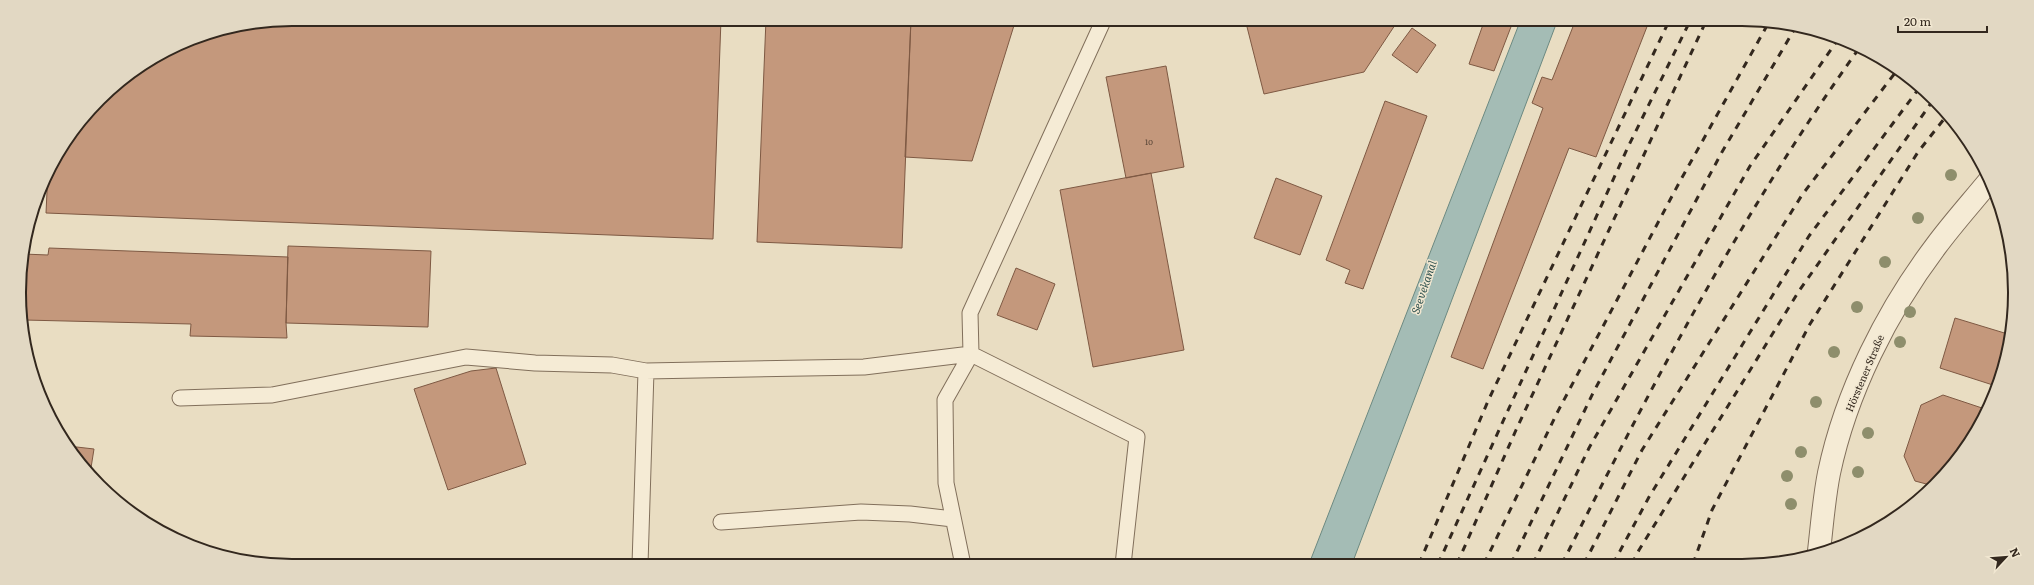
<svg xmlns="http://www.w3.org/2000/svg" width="2034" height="585" viewBox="0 0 2034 585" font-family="Literata,serif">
	<rect width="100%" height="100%" fill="#e9ddc2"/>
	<path fill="#a4bcb5" stroke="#6c8981" d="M1521,19h37l-206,545h-43z"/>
	<path fill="#c4987c" stroke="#7e5943" d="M292,19h429l-8,220 -667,-26 2,-43 27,-44 37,-39 76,-47 51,-16z
		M766,19h145l-9,229 -145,-6z
		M911,19h105l-44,142 -67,-4z
		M1245,19h154l-35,53 -100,22z
		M1485,19h29l-20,52 -25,-7z
		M1576,19h74l-54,138 -27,-9 -86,221 -32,-12 92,-249 -11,-5 10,-26 10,3z
		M1412,28l24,17 -19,28 -25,-18z
		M1166,66l18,101 -58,11 -20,-101z
		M1385,101l42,15 -64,173 -18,-6 5,-13 -24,-10z
		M1151,173l33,177 -91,17 -33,-177z
		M1276,178l46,18 -22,59 -46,-17z
		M288,246l143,5 -3,76 -142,-4z
		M49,248l239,9 -2,66 1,15 -97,-2 1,-12 -167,-4 -4,-46 3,-20 25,1z
		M1016,268l39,16 -18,46 -40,-15z
		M1955,318l56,17 -1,11 -14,40 -56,-18z
		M496,368l30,96 -78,26 -34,-101 57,-18z
		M1943,395l45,15 -54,76 -19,-5 -11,-25 17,-51z
		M68,446l26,3 -4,25 -14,-15z"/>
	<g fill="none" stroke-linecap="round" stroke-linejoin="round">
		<g stroke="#816f5b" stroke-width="17">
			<path id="service" d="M1104,19l-134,294 1,41 166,83 -14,128
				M180,398l92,-3 194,-38 69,6 77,2 34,6
				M721,522l140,-10 49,2 43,5
				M640,565l6,-194 218,-4 107,-13
				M963,565l-17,-82 -1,-83 26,-46"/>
		</g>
		<g stroke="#816f5b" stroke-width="24">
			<path id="minor" d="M1819,551c3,-26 5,-53 10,-78 17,-81 58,-162 107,-227 17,-23 36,-44 54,-66"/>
		</g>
		<use href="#service" stroke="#f5ebd5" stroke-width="15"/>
		<use href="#minor" stroke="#f5ebd5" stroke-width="22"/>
		<path stroke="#33281e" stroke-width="3" stroke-dasharray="7 7" stroke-linecap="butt" d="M1419,564l69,-163 182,-382
			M1438,564l190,-417 63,-128
			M1457,564l59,-134 191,-411
			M1484,564l73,-151 122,-230 90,-161
			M1511,564l82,-171 129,-241 75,-127
			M1533,564l56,-116 161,-282 89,-128
			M1562,564c89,-178 182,-355 298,-517
			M1584,564l58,-114 160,-255 96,-126
			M1613,564l36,-67 160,-261 111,-149
			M1632,564l7,-14 160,-259 135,-192
			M1693,564l19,-54 98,-186 108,-172 30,-38"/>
	</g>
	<g fill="#8e8e6c">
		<circle cx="1951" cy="175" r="6"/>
		<circle cx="1918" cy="218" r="6"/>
		<circle cx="1885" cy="262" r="6"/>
		<circle cx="1857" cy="307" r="6"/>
		<circle cx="1910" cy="312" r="6"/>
		<circle cx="1900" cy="342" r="6"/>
		<circle cx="1834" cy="352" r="6"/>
		<circle cx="1816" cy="402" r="6"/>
		<circle cx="1868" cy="433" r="6"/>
		<circle cx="1801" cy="452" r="6"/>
		<circle cx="1858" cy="472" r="6"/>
		<circle cx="1787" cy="476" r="6"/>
		<circle cx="1791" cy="504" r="6"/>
	</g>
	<g text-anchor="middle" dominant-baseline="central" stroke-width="3" stroke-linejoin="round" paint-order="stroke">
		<g font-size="8" fill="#574436">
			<text x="1149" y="141">10</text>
		</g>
		<g font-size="10" fill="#33281e" stroke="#f1e7d1">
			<text transform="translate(1864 373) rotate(-67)">Hörstener Straße</text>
		</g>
		<g font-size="11" font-style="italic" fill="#2f514e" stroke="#f1e7d1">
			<text transform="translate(1423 287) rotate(-71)">Seevekanal</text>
		</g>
	</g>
	<path d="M0 0H2034V585H0ZM292 26H1742A266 266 0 0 1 2008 292V293A266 266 0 0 1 1742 559H292A266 266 0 0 1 26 293V292A266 266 0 0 1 292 26Z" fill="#e2d8c3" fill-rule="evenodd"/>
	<path fill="none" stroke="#33281e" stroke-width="2" d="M292 26H1742A266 266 0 0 1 2008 292V293A266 266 0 0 1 1742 559H292A266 266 0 0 1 26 293V292A266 266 0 0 1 292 26Z"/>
	<g transform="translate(2006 557) rotate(64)" stroke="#f1e7d1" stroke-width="3" paint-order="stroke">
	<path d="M0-3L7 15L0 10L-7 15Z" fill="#33281e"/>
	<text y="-6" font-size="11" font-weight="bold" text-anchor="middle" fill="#33281e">N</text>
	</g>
	<path d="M1898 26v6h89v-6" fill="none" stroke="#33281e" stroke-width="2"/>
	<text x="1904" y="26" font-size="12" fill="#33281e" stroke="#f1e7d1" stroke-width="3" paint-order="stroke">20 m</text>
</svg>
